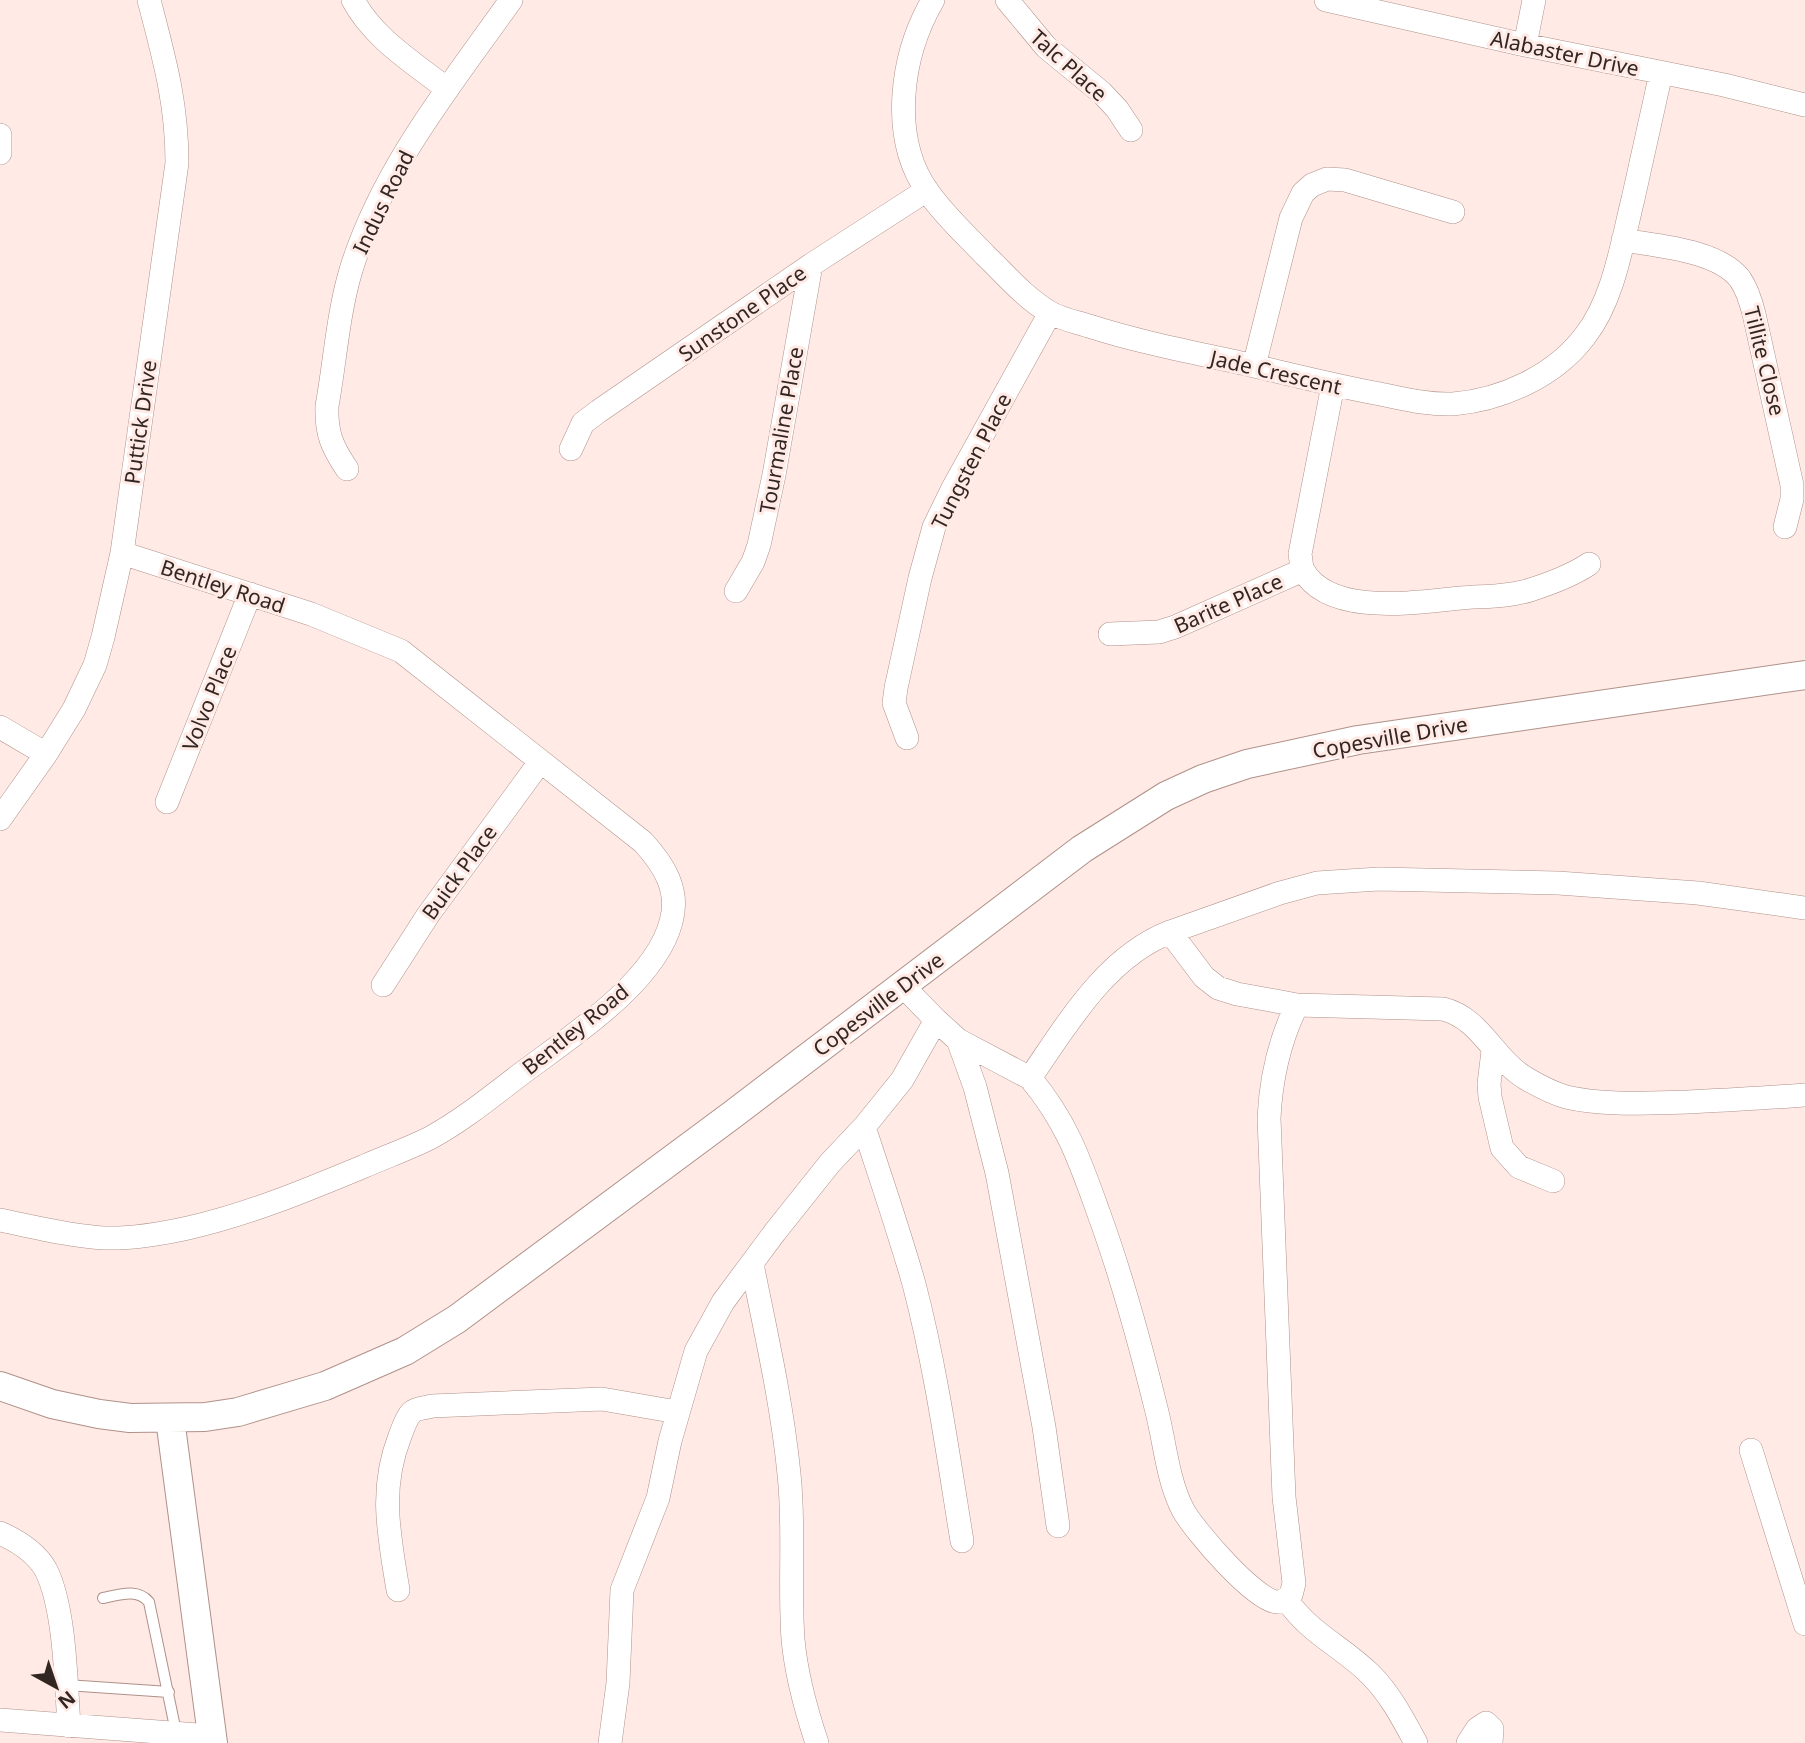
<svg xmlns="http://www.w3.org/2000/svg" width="1805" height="1743" viewBox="0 0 1805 1743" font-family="'Noto Sans',sans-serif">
	<rect width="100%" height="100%" fill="#ffeae5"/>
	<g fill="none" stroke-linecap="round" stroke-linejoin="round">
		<g stroke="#b09189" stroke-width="12">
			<path id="service" d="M103,1598c16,-3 34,-10 46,4l27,130
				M66,1685l103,7"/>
		</g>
		<g stroke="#b09189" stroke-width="24">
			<path id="minor" d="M353,0c20,38 61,63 94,89
				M933,0c-32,55 -44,137 -5,192 16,23 38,43 57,63 20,19 40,43 64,57 11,7 28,10 40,14 59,19 119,29 178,43 38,9 75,18 113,25 25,5 48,11 73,10 49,-4 102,-28 132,-68 29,-37 37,-93 48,-137 9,-42 19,-84 28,-126
				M1007,0l39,47 56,46 15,16 14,21
				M1326,0l199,45 199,40 81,20
				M1525,45l9,-45
				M0,135v18
				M1623,240c34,6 95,10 117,39 7,10 11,23 14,35l38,171v14l-7,28
				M1254,366l37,-148 12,-25 9,-8 15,-6 18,1 108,32
				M1333,385l-33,169c1,5 1,12 3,16 26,47 114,32 158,28 23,-2 47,-1 69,-8 22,-7 41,-14 59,-26
				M571,449l12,-26 16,-12 212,-146 116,-75
				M347,469c-15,-22 -21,-36 -20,-63 8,-44 11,-93 24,-136 31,-101 100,-185 160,-270
				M736,591l17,-29 6,-17 15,-70 37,-210
				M1110,634l49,-2 16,-5 128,-57
				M0,727l46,27
				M907,738l-13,-35 2,-15 24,-110 14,-51 19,-39 97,-175
				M167,802l83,-208
				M0,819l46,-65 28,-45 21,-44 8,-28 19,-84 55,-390c0,-61 -13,-105 -28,-163
				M1170,932l34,45 14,11 19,6 60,11 146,4c38,9 51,51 84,70 12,7 25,14 39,18 39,9 82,6 122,5 39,-2 78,-4 117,-7
				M383,985l45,-70 112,-153
				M936,1020l22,20 72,38c38,-55 76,-121 140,-146l110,-39 37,-10 62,-4 179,4 140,10 107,15
				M958,1040l17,47 22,86 47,254 14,99
				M1493,1051l-4,33 1,13 12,51 17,19 34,14
				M1030,1078c37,44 50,83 69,136 23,63 41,129 57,194 9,34 11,71 27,102 11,20 72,91 94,92 5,0 9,-3 14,-7l3,-12 -10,-86 -15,-379c2,-40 10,-77 28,-113
				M864,1127c17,52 35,104 50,157 22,84 34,171 48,257
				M0,1220c34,7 70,16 104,18 28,1 57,-4 84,-10 62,-14 121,-39 179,-63 21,-9 43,-17 63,-27 33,-18 62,-42 91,-64 49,-37 134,-91 150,-152 9,-32 -7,-57 -28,-80l-242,-191 -90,-37 -189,-61
				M752,1264c14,70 30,139 37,210 6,55 0,110 4,165 3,35 13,71 24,104
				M1751,1450l54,174
				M0,1533c18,8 36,19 46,37 19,38 20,112 23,156
				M398,1590c-9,-55 -19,-101 2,-154 3,-8 6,-18 12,-24 5,-4 14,-4 20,-6l170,-7 75,13
				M1286,1599c25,36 56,47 85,76 19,19 32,44 45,68
				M0,1720l211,16
				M610,1743l8,-60 4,-93 36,-92 12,-57 26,-90 27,-49 52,-70 55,-69 34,-36 38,-47 34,-60 -33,-34
				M1468,1743l9,-14 9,-6 6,6 -1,14"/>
		</g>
		<g stroke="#b09189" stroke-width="30">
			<path id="tertiary" d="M0,1386l52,18 47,10 31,4 75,-1 33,-5 87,-26 80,-35 52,-32 275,-204 350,-266 84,-53 37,-17 44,-15 111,-24 447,-65
				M170,1419l43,324"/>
		</g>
		<use href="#service" stroke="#fff" stroke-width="10"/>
		<use href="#minor" stroke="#fff" stroke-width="23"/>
		<use href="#tertiary" stroke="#fff" stroke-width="28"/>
	</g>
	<g text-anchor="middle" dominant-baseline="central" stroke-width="6" stroke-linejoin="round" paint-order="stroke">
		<g font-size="21" fill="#322623" stroke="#ffeae5">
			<text transform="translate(1565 53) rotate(12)">Alabaster Drive</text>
			<text transform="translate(1069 65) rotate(42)">Talc Place</text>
			<text transform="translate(383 202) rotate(-64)">Indus Road</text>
			<text transform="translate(742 313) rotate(-35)">Sunstone Place</text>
			<text transform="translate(1765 361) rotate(76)">Tillite Close</text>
			<text transform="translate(1276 372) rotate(13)">Jade Crescent</text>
			<text transform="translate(140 422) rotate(-82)">Puttick Drive</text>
			<text transform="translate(781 430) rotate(-80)">Tourmaline Place</text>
			<text transform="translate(971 461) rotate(-63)">Tungsten Place</text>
			<text transform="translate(223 586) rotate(18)">Bentley Road</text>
			<text transform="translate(1228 603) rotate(-24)">Barite Place</text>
			<text transform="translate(209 698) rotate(-68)">Volvo Place</text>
			<text transform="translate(1390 737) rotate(-10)">Copesville Drive</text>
			<text transform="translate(459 872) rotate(-54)">Buick Place</text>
			<text transform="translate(878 1004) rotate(-37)">Copesville Drive</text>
			<text transform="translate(575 1029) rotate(-39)">Bentley Road</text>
		</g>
	</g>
	<g transform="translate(56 1687) rotate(140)" stroke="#ffeae5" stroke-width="5" paint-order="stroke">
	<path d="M0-5L12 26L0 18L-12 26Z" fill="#322623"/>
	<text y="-10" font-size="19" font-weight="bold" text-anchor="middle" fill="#322623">N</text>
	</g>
</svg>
